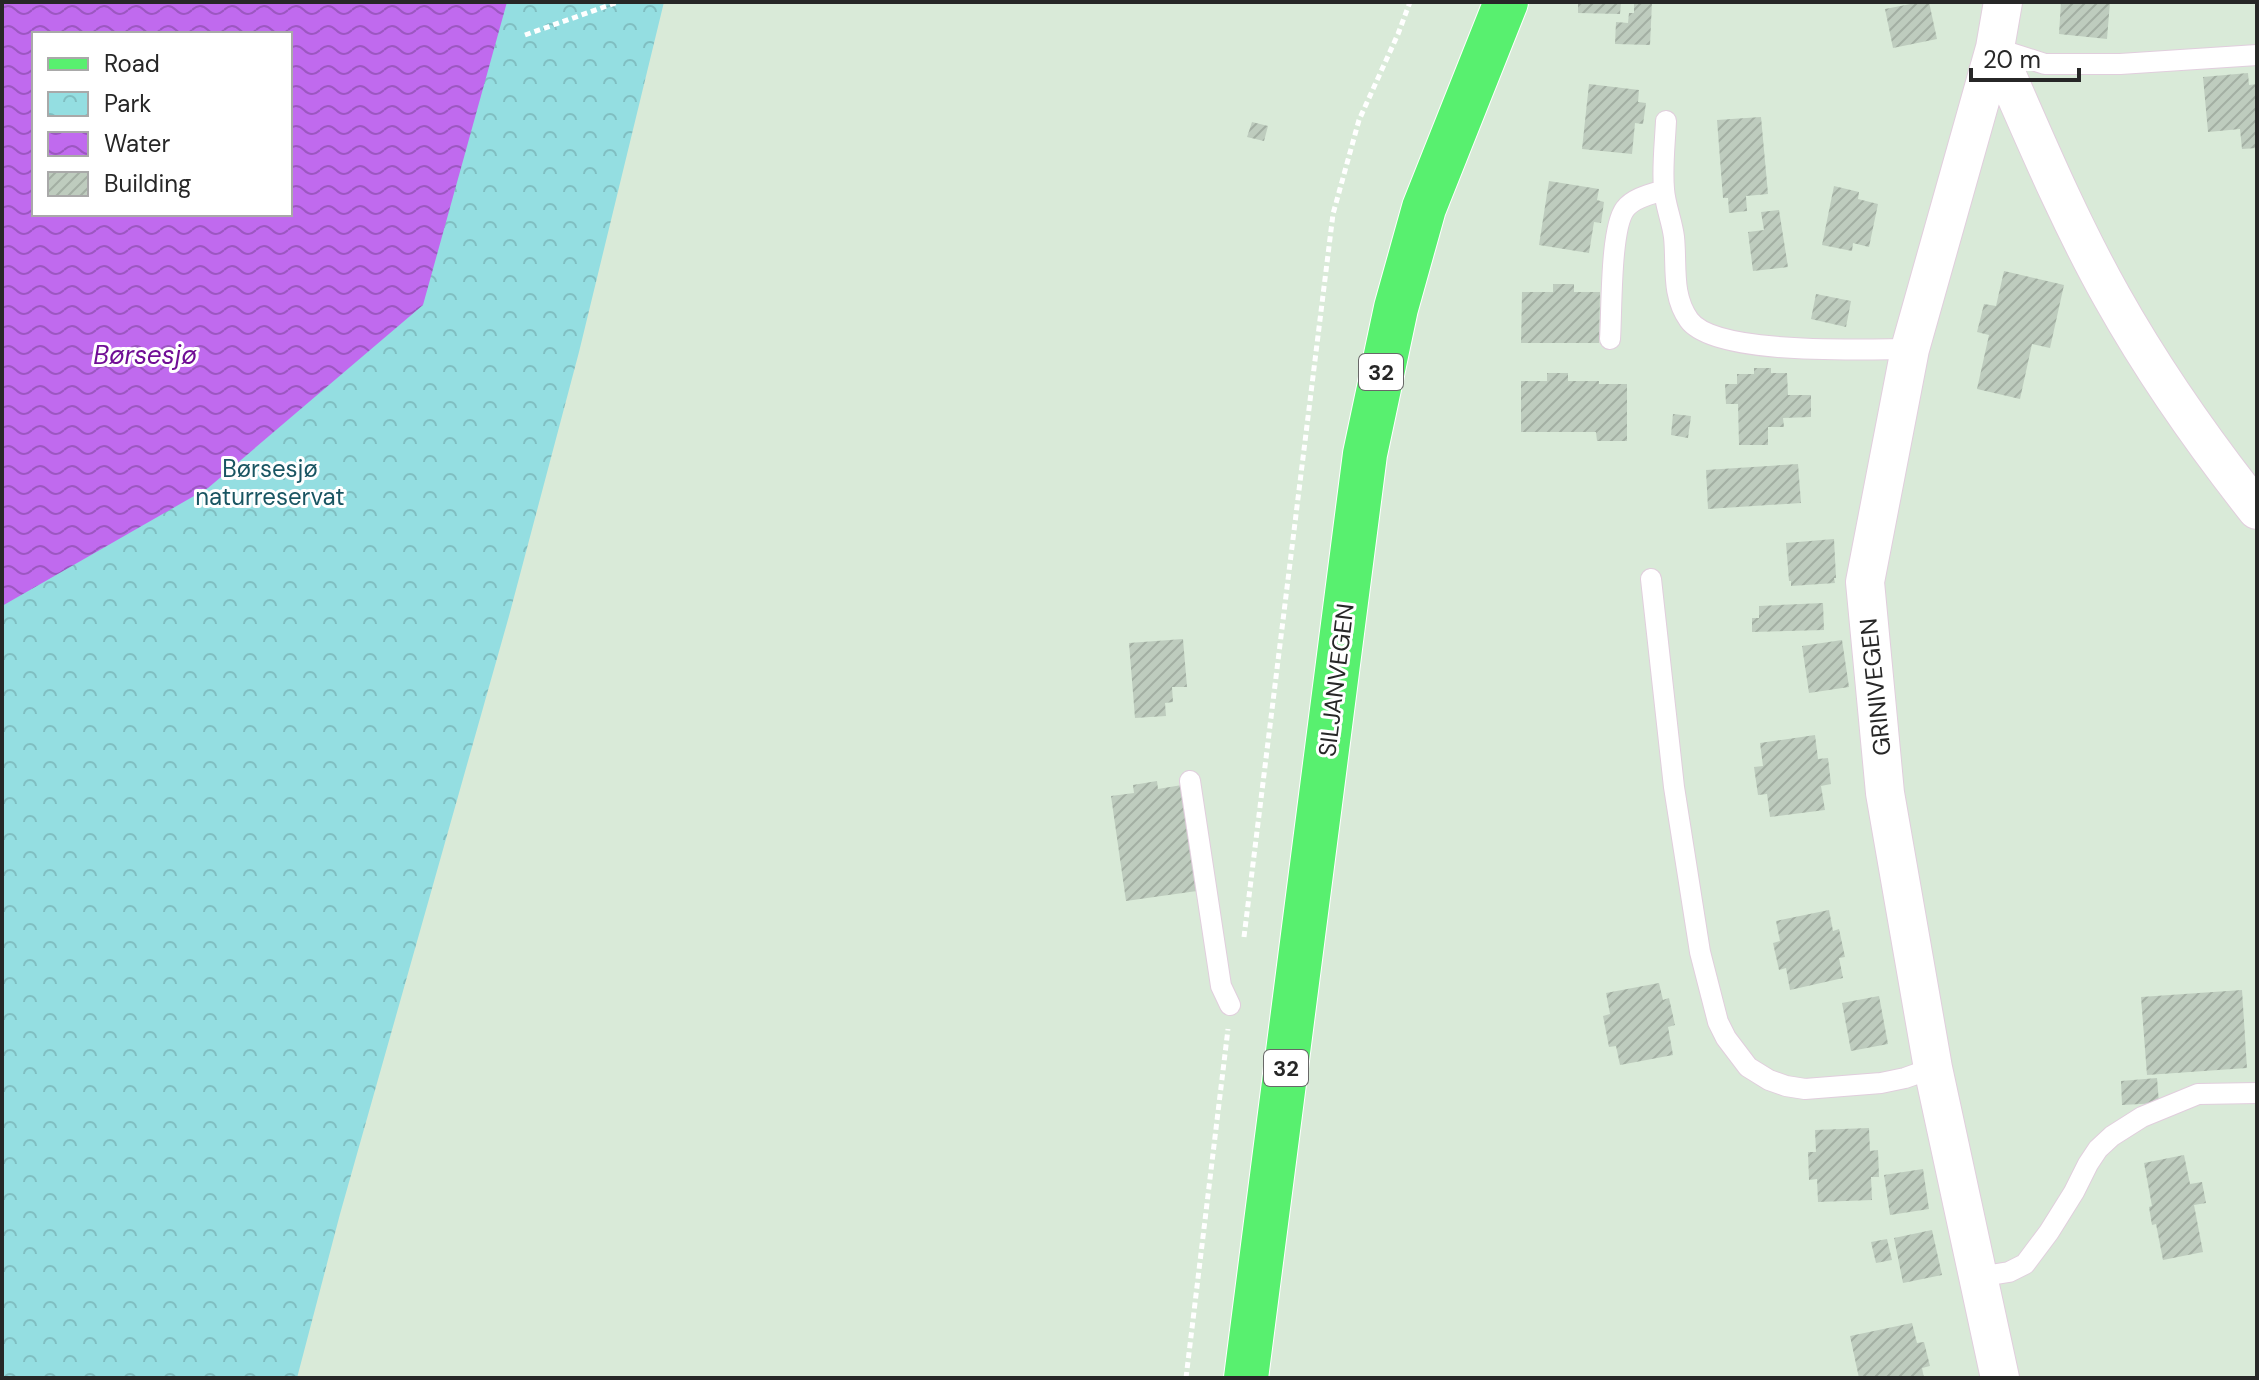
<svg xmlns="http://www.w3.org/2000/svg" width="2259" height="1380" viewBox="0 0 2259 1380" font-family="'DM Sans',sans-serif">
	<defs>
		<pattern id="park-crowns" width="20" height="18" patternUnits="userSpaceOnUse" patternTransform="scale(2)"><rect width="20" height="18" fill="#94dee1"/><path d="M2 6a3 3 0 1 1 6 0M12 15a3 3 0 1 1 6 0" fill="none" stroke="#80bec1"/></pattern>
		<pattern id="water-waves" width="16" height="10" patternUnits="userSpaceOnUse" patternTransform="scale(2)"><rect width="16" height="10" fill="#c06aee"/><path d="M0 5q4-4 8 0t8 0" fill="none" stroke="#9c57c1"/></pattern>
		<pattern id="building-hatch" width="6" height="6" patternUnits="userSpaceOnUse" patternTransform="scale(2)"><rect width="6" height="6" fill="#beccbe"/><path d="M-1 1l2-2M0 6l6-6M5 7l2-2" fill="none" stroke="#a3afa3"/></pattern>
	</defs>
	<rect width="100%" height="100%" fill="#d9ead8"/>
	<path fill="url(#park-crowns)" fill-rule="evenodd" d="M2,2h662l-85,350 -70,264 -169,598 -43,164h-295zM34,34h256v180h-256z"/>
	<path fill="url(#water-waves)" fill-rule="evenodd" d="M2,2h505l-84,303 -215,183 -206,118zM34,34h256v180h-256z"/>
	<path fill="url(#building-hatch)" d="M1578,2h43l-1,12 -42,-1z
		M1634,2h18l-2,43 -35,-1 1,-22 12,1 1,-10h5z
		M1921,2h8l8,37 -44,9 -8,-39z
		M2061,2h49l-3,37 -48,-5z
		M2248,73l1,12 8,-1v64l-15,1 -2,-20 -32,3 -5,-55z
		M1589,84l50,6 -1,12 8,1 -3,21 -8,-1 -3,31 -50,-5z
		M1761,117l7,77 -22,2 1,15 -18,2 -1,-15h-5l-6,-78z
		M1252,122l16,4 -4,15 -17,-4z
		M1549,181l50,8 -2,11 7,2 -3,21 -7,-1 -5,31 -50,-8z
		M1834,186l25,6 -1,7 20,5 -9,43 -16,-4 -1,8 -30,-6z
		M1779,210l9,57 -35,4 -5,-39 16,-2 -3,-18z
		M2004,271l60,14 -14,63 -18,-4 -12,55 -43,-10 12,-54 -12,-3 7,-28 12,2z
		M1553,284h21v8h26l-1,51h-78l1,-51h31z
		M1816,294l35,7 -5,26 -35,-8z
		M1754,368h17v5h16l1,22h23v22l-28,1 1,9h-16v18h-29l-1,-41h-12l-1,-20h12v-10h17z
		M1547,373h21v8h31v3h28v57h-30l-1,-9h-75v-51h26z
		M1673,414l18,2 -3,22 -17,-3z
		M1798,464l3,39 -93,6 -2,-39z
		M1834,539l2,39h-2l1,5 -44,3v-5h-2l-3,-38z
		M1823,603l1,27 -72,2v-14h7v-12z
		M1183,639l4,48h-15l1,15 -8,1 1,13 -31,2 -6,-75z
		M1842,640l7,47 -40,6 -7,-47z
		M1815,735l3,24 10,-1 3,26 -10,2 4,24 -55,7 -3,-23 -9,1 -4,-28 9,-1 -3,-23z
		M1157,781l1,8 24,-4 22,105 -78,11 -15,-105 23,-3 -1,-8z
		M1829,910l4,21 6,-2 6,28 -6,1 4,20 -53,12 -4,-22 -7,2 -6,-27 7,-2 -4,-20z
		M1659,983l4,17 6,-2 6,27 -7,2 5,28 -53,10 -4,-19 -7,1 -6,-31 7,-2 -4,-21z
		M2242,990l5,78 -100,7 -6,-78z
		M1879,996l9,48 -37,7 -9,-48z
		M2157,1078l2,25 -37,2 -1,-24z
		M1869,1128l1,23 8,-1 1,27h-8l1,23 -54,2 -1,-23 -8,1 -1,-28h8l-1,-22z
		M2184,1155l6,29 12,-2 4,21 -12,2 9,47 -40,8 -7,-36 -4,1 -3,-18 3,-1 -8,-43z
		M1923,1169l6,40 -39,6 -6,-40z
		M1932,1230l10,45 -39,8 -9,-45z
		M1887,1239l5,21 -16,3 -5,-21z
		M1912,1323l5,20 7,-1 6,24 -8,2 2,10h-65l-9,-42z"/>
	<g fill="none" stroke-linecap="round" stroke-linejoin="round">
		<g stroke="#e1cedd" stroke-width="22">
			<path id="lane" d="M1995,48l50,16h75l137,-9
				M1666,121c-1,22 -4,46 -2,68 1,16 8,32 10,48 3,28 -3,58 15,83 26,36 176,29 221,29
				M1610,339c2,-27 0,-110 15,-130 8,-11 26,-15 39,-19
				M1651,579l23,208 26,165 18,70 8,16 22,29 21,13 17,6 19,3 76,-6 24,-5 28,-10
				M1190,781l31,205 9,19
				M1978,1277l31,-5 16,-8 24,-32 25,-40 14,-28 10,-15 14,-13 30,-19 56,-23 59,-1"/>
		</g>
		<g stroke="#e1cedd" stroke-width="40">
			<path id="street" d="M1995,48c37,84 72,169 117,249 42,75 92,146 145,213
				M2000,1378l-67,-310 -48,-275 -20,-211 45,-233 85,-301 8,-46"/>
		</g>
		<g stroke="#fff" stroke-width="46">
			<path id="primary" d="M1246,1378l119,-924 31,-146 28,-100 82,-206"/>
		</g>
		<path stroke="#fff" stroke-width="5" stroke-dasharray="6 4" stroke-linecap="butt" d="M525,35l93,-33
			M1244,937l89,-723 26,-94 39,-86 12,-32
			M1186,1378l42,-349"/>
		<use href="#lane" stroke="#fff" stroke-width="20"/>
		<use href="#street" stroke="#fff" stroke-width="38"/>
		<use href="#primary" stroke="#58f06f" stroke-width="44"/>
	</g>
	<g text-anchor="middle" dominant-baseline="central" stroke-width="6" stroke-linejoin="round" paint-order="stroke">
		<g fill="#fff" stroke="#686868" stroke-width="2">
			<rect x="1359" y="354" width="44" height="36" rx="6"/>
			<rect x="1264" y="1050" width="44" height="36" rx="6"/>
		</g>
		<g font-size="22" font-weight="bold" fill="#272727">
			<text x="1381" y="372">32</text>
			<text x="1286" y="1068">32</text>
		</g>
		<g font-size="24" fill="#195562" stroke="#fff">
			<text x="270" y="468">Børsesjø<tspan x="270" dy="28">naturreservat</tspan></text>
		</g>
		<g font-size="24" fill="#272727" stroke="#fff">
			<text transform="translate(1336 680) rotate(-83)">SILJANVEGEN</text>
			<text transform="translate(1875 687) rotate(-96)">GRINIVEGEN</text>
		</g>
		<g font-size="26" font-style="italic" fill="#700d95" stroke="#fff">
			<text x="145" y="355">Børsesjø</text>
		</g>
	</g>
	<rect width="2259" height="1380" fill="none" stroke="#272727" stroke-width="8"/>
	<rect x="32" y="32" width="260" height="184" fill="#ffffff" stroke="#a9a9a9" stroke-width="2"/>
	<rect x="48" y="58" width="40" height="12" fill="#58f06f" stroke="#a9a9a9" stroke-width="2"/>
	<text x="104" y="72" font-size="24" fill="#272727">Road</text>
	<rect x="48" y="92" width="40" height="24" fill="url(#park-crowns)" stroke="#a9a9a9" stroke-width="2"/>
	<text x="104" y="112" font-size="24" fill="#272727">Park</text>
	<rect x="48" y="132" width="40" height="24" fill="url(#water-waves)" stroke="#a9a9a9" stroke-width="2"/>
	<text x="104" y="152" font-size="24" fill="#272727">Water</text>
	<rect x="48" y="172" width="40" height="24" fill="url(#building-hatch)" stroke="#a9a9a9" stroke-width="2"/>
	<text x="104" y="192" font-size="24" fill="#272727">Building</text>
	<path d="M1971 68v12h108v-12" fill="none" stroke="#272727" stroke-width="4"/>
	<text x="1983" y="68" font-size="24" fill="#272727" stroke="#ffffff" stroke-width="6" paint-order="stroke">20 m</text>
</svg>
